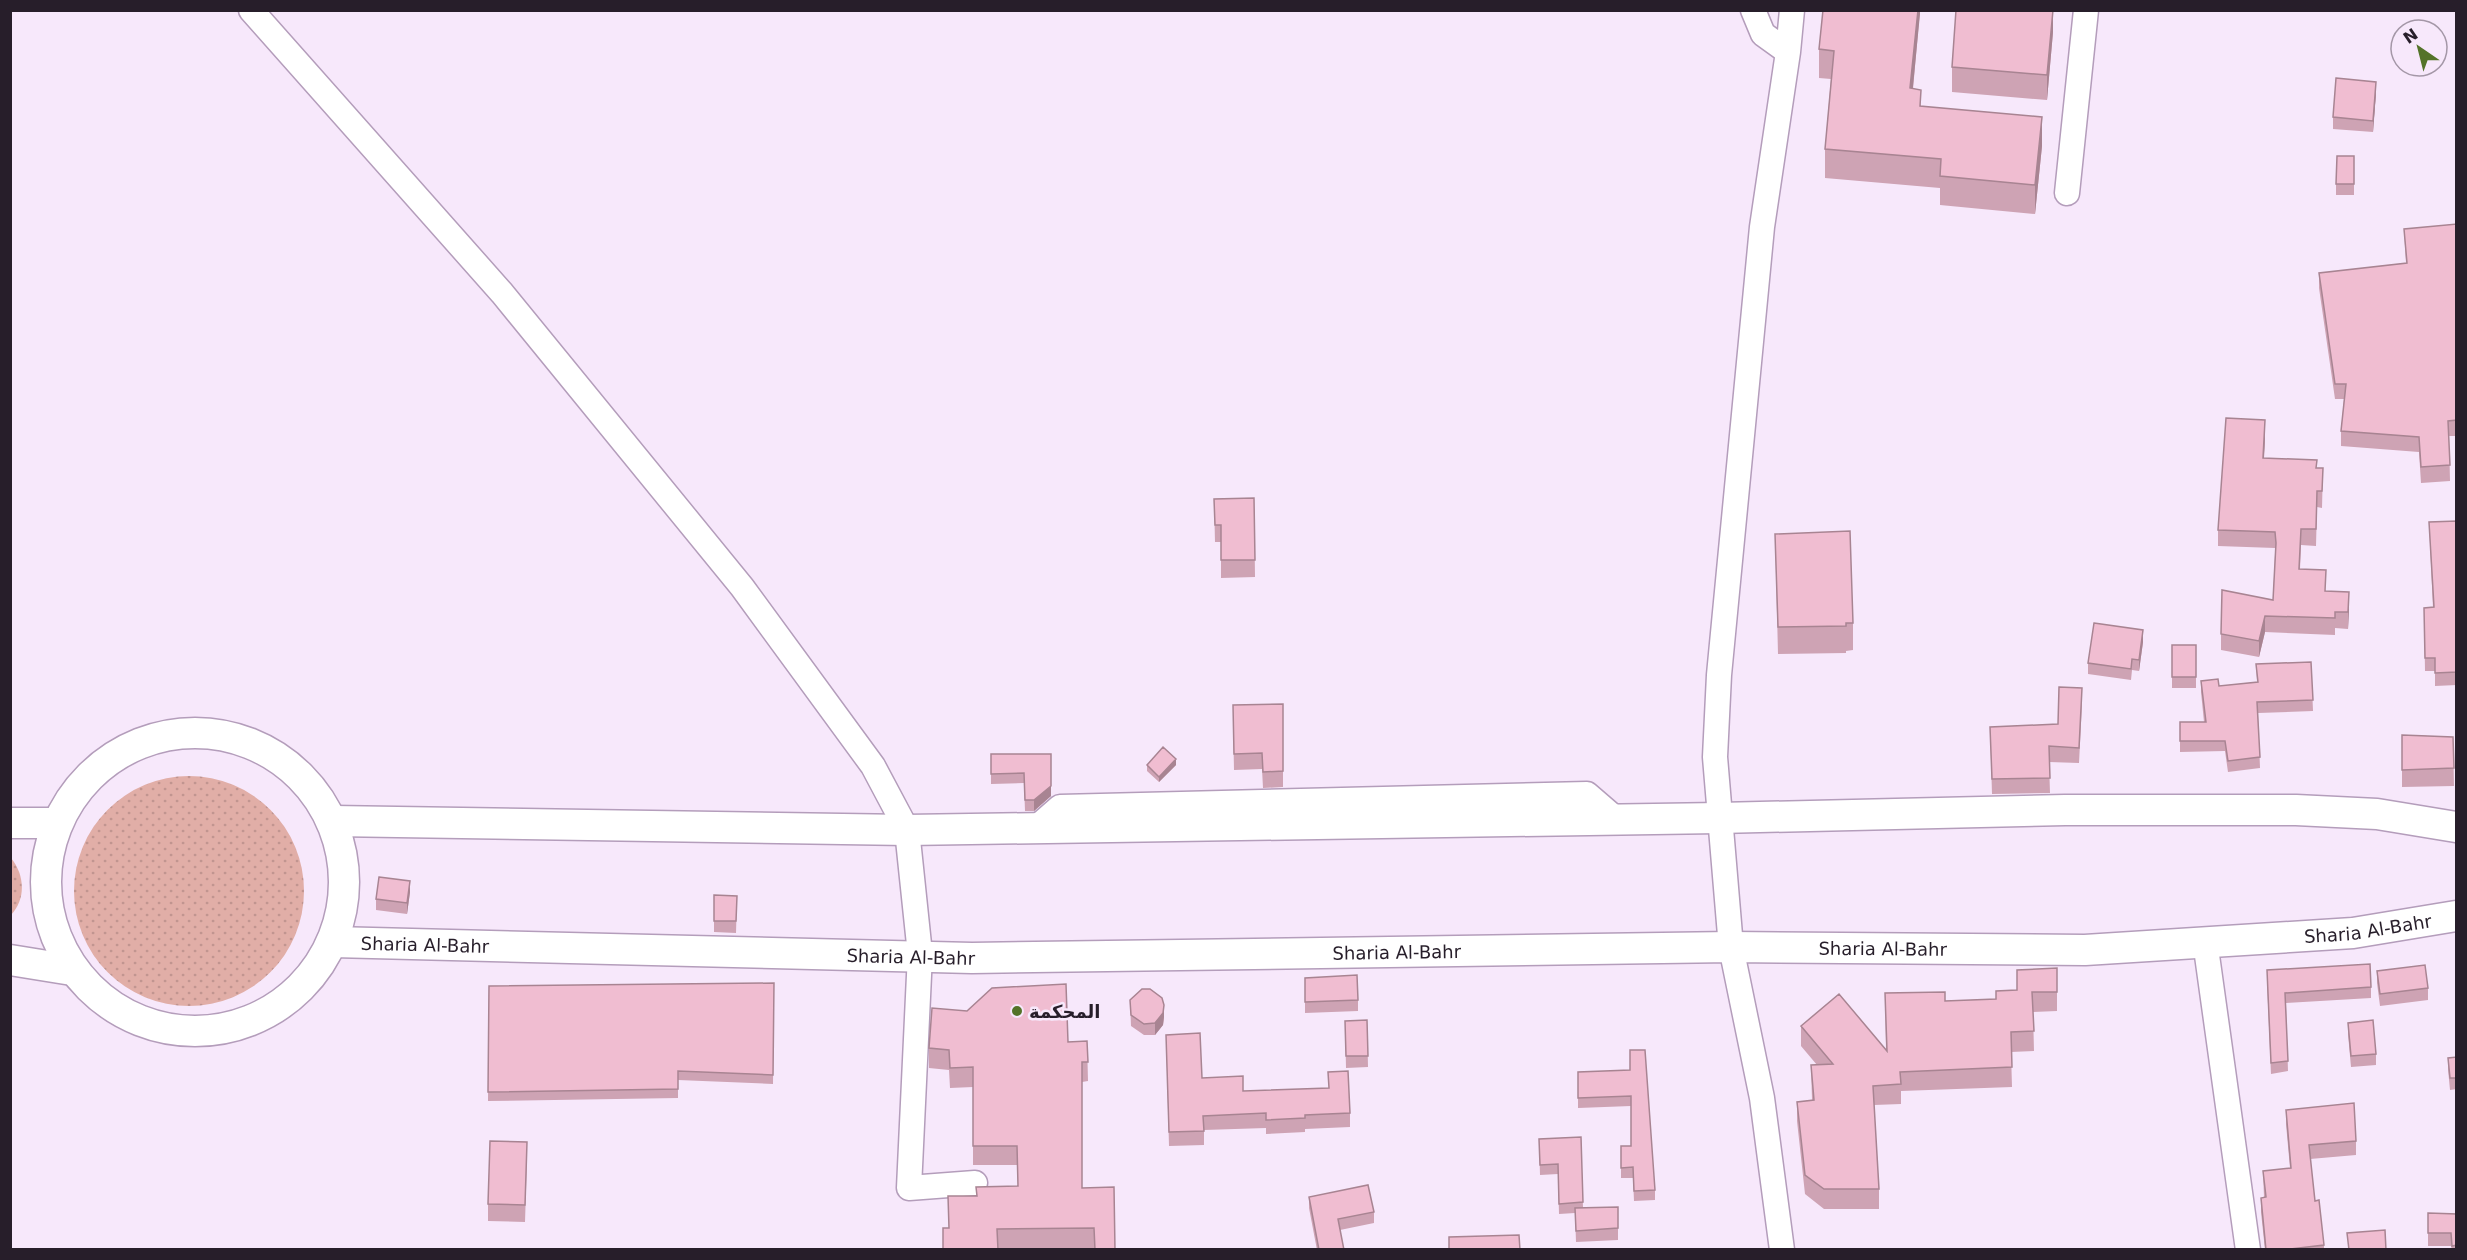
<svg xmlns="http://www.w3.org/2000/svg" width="2467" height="1260" viewBox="0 0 2467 1260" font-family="'DejaVu Sans',Cairo,sans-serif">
	<defs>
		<pattern id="garden-dots" width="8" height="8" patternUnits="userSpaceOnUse" patternTransform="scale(1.5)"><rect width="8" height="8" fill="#e1aea7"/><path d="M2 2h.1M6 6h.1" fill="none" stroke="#c19590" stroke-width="1.8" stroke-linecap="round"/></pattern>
	</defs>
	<rect width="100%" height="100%" fill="#f7e8fb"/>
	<path fill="url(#garden-dots)" d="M74 891a115 115 0 1 1 230 0a115 115 0 1 1-230 0Z
		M11,858c14,17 15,41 0,57z"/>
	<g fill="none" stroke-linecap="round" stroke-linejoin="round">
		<g stroke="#b49dbb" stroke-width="27">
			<path id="minor" d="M251,10l251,283 240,294 131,179 34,64 13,124 -11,234 66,-5
				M1753,10l10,24 25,18
				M2067,193l19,-183
				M1036,828l24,-21 527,-13 29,25
				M2205,941l43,309
				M1782,1250l-20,-152 -31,-151 -16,-190 4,-82 43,-448 26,-175 4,-42"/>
		</g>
		<g stroke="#b49dbb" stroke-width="33">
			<g id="major">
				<circle cx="195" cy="882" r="149"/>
				<path d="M333,821l574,9 812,-12 346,-8h231l81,4 79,13"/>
				<path d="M10,823h47"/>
				<path id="s1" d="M333,942l639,16 759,-11 354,3 268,-17 103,-17"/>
				<path d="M10,960l62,10"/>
			</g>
		</g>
		<use href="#minor" stroke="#fff" stroke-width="24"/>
		<use href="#major" stroke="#fff" stroke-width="30"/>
	</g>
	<path fill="#cea3b4" d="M1920,10l-7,79 8,17 121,40 -7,68 -95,-9v-17l-115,-10v-29l6,-70 -12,-1v-29z
		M2053,32l-6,68 -95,-8v-25z
		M2376,93l-3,39 -40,-3v-12z
		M2354,156v39h-18v-11z
		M2457,224v212h-8l1,45 -29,2 -2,-31 -78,-6v-15l3,-32h-9l-16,-111v-15l87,-10 -2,-34z
		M2265,437l-1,22 53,9h6l-1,40 -5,-1 -1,39 -15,-1 -1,24 26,22 23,18 -1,20 -13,-1v7l-70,-3 -6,25 -38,-7v-16l52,-34 2,-45v-7l-57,-2v-16z
		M1254,498l1,79 -34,1v-36h-6l-1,-43z
		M2457,521v164l-22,1v-15h-10l-1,-63h9l-4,-86z
		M1775,534l78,89v27l-7,1v2l-68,1z
		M2143,642l-4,29 -7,-1 -1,10 -43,-6v-11z
		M2172,645h24v43h-24z
		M2311,662l2,49 -55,2 2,55 -32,4 -3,-21 -45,1v-30h24l-3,-30v-11l18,5 38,-4 -1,-18z
		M1283,704v83l-20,1 -1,-19 -28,1 -1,-49z
		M2082,704l-3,59 -30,-1 1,31 -58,1 -2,-67 68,-3z
		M2402,735l51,2 1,49 -52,1z
		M991,754h60v42l-17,15h-9l-1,-28 -33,1z
		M1147,765h29l-17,17 -12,-11z
		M410,892l-3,22 -31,-4v-11z
		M714,895l23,1 -1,37 -22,-1z
		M2057,968v43l-24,1 1,39 -23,1 1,35 -111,4v13l-27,1 5,84v20h-55l-19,-15 -8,-73v-19l15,-2 -1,-35h6l-16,-19v-20l85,24 -1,-57 60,8 51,-2 21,-9z
		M2377,971l51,17v12l-48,6 -3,-23z
		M1305,978l53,22v11l-53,2z
		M2267,981l104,6v11l-85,5 2,68 -17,3z
		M774,983l-1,101 -95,-4v18l-190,3 1,-115z
		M1130,1000l34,17 -1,8 -8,10h-11l-13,-9z
		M1367,1020l1,47 -22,1 -1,-47z
		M2348,1023l28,31v11l-25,2 -3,-33z
		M1166,1035l36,43 41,13 107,22v14l-45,2v3l-39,2v-6l-62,2v15l-35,1z
		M1087,1041l1,40 -6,1v106l33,62h-21v-2l-96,1 -49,-21 -1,-32h28l42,-10 -1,-21h-44v-78l-23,1 -1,-18 -20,-2v-20z
		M2457,1057v32l-7,1 -2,-21v-11z
		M1630,1071l25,119v10l-21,1 -1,-23h-12v-32h10v-40l-53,2v-36z
		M2286,1110l70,31v14l-46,4 5,42 9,44v5h-59l-4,-38v-14l3,-1 -1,-26 27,-3 -4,-44z
		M1581,1137l2,71 35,20v12l-42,2 -1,-29 -16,1 -1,-40 -18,1 -1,-36z
		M527,1159l-2,63 -37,-1v-17z
		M1309,1197l65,15v11l-34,7 4,20h-27l-8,-42z
		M2428,1213l29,1v36h-5l-1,-4h-23z"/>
	<path fill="#a88492" d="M1918,10h2v4l-10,103v-29z
		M2053,10v22l-6,68v-25z
		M2376,82v11l-3,39v-11z
		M2042,117v29l-7,68v-29z
		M2265,420v17l-2,38v-17z
		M2349,592v17l-1,20v-17z
		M2265,616v16l-6,25v-16z
		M2143,630v12l-4,29v-11z
		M1176,759v6l-17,17v-5z
		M1051,786v10l-17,15v-11z
		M410,881v11l-3,22v-11z
		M1164,1005v12l-1,8 -8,10v-12z"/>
	<path fill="#f0bdd1" stroke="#a88492" stroke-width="1.5" d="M1823,10h95l-8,78 11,2 -1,16 122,11 -7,68 -95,-9 1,-17 -116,-10 9,-98 -15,-2z
		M1956,10h97l-6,65 -95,-8z
		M2336,78l40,4 -3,39 -40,-4z
		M2337,156h17v28h-18z
		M2457,224v196l-9,1 2,44 -29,2 -2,-30 -78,-6 5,-47h-11l-16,-111 88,-10 -3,-34z
		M2226,418l39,2 -2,38 54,2 -1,8h7l-1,23h-5l-1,38h-15l-2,40 27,1 -1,21 24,1 -1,20h-13v6l-70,-2 -6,25 -38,-7 1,-44 51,10 3,-57 -1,-11 -57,-2z
		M1254,498l1,62h-34v-35h-6l-1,-26z
		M2457,521v151l-22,1v-15h-10l-1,-50 10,-1 -5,-85z
		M1850,531l3,92h-7v3l-68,1 -3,-93z
		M2094,623l49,7 -4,30 -7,-1 -1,10 -43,-6z
		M2172,645h24v32h-24z
		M2311,662l2,38 -56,2 3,55 -32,4 -3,-20h-45v-19h26l-5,-41 17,-2 1,7 39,-4 -2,-18z
		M2059,687l23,1 -3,60 -30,-2 1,32 -58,1 -2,-52 68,-3z
		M1283,704v67l-20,1 -1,-19 -28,1 -1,-49z
		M2402,735l51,2 1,31 -52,2z
		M1163,747l13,12 -17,18 -12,-12z
		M991,754h60v32l-17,14h-9l-1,-27 -33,1z
		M379,877l31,4 -3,22 -31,-4z
		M714,895l23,1 -1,25h-22z
		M2370,964l1,23 -86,6 3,68 -17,2 -4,-93z
		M2425,965l3,23 -48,6 -3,-23z
		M2057,968v24h-25l2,39 -23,1 1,35 -112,5 1,12 -28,2 6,103h-55l-19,-14 -8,-73 17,-2 -3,-35 22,-1 -32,-38 38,-32 48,57 -2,-58 60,-1v9l51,-2v-8l21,-1v-20z
		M1357,975l1,25 -53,2v-24z
		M774,983l-1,92 -95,-4v18l-190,3 1,-106z
		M1066,984l2,58 19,-1 1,21h-6v126l32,-1 1,63h-20l-1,-22 -97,1 1,21h-55v-22h6l-1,-32h29l-1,-9 42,-1 -1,-40h-44v-79l-23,1 -1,-18 -20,-2 3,-40 35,3 25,-23z
		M1142,989h8l12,9 2,7 -1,8 -8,10 -11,1 -13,-9 -1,-15z
		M1367,1020l1,36h-22l-1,-35z
		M2373,1020l3,34 -25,2 -3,-33z
		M1200,1033l2,45 41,-2v15l86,-3 -1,-16 20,-1 2,42 -45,2v3l-39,2v-7l-63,3 1,15 -35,1 -3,-97z
		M1630,1050h15l10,140 -21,1 -1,-24 -12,1v-22h10v-50l-53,2v-26l52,-2z
		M2457,1057v21h-7l-2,-20z
		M2354,1103l2,38 -47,4 6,56 4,-1 5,45 -43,5h-15l-5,-52 5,-1 -3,-26 28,-3 -5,-58z
		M1581,1137l2,65 -24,2 -1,-40 -18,1 -1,-26z
		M490,1141l37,1 -2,63 -37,-1z
		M1368,1185l6,27 -36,7 6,31h-25l-10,-53z
		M1618,1207v21l-42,3 -1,-23z
		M2428,1213l29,1v31l-5,1 -1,-13h-23z
		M2385,1230l1,20h-37l-2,-17z
		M1519,1235l1,15h-71v-13z"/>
	<circle fill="#547329" stroke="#f7e8fb" stroke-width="2" cx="1017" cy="1011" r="6"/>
	<g text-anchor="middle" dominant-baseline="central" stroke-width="5" stroke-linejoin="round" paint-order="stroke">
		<g font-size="18" fill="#271e2a" stroke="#f7e8fb">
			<text stroke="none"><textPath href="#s1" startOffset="2036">Sharia Al-Bahr</textPath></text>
			<text stroke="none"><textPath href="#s1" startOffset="92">Sharia Al-Bahr</textPath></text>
			<text stroke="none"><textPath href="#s1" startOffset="1550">Sharia Al-Bahr</textPath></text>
			<text stroke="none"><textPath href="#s1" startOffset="1064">Sharia Al-Bahr</textPath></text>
			<text stroke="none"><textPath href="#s1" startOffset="578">Sharia Al-Bahr</textPath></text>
		</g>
		<g font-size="18" font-weight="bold" fill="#271e2a" stroke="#f7e8fb" text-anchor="start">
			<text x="1029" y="1011">المحكمة</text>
		</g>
	</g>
	<rect width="2467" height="1260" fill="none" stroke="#271e2a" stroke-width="24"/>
	<g transform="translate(2419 48) rotate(325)"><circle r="28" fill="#f7e8fb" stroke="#a497a7" stroke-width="1.5"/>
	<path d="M0-4.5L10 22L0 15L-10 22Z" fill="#547329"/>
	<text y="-9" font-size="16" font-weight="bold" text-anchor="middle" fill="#271e2a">N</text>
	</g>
</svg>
